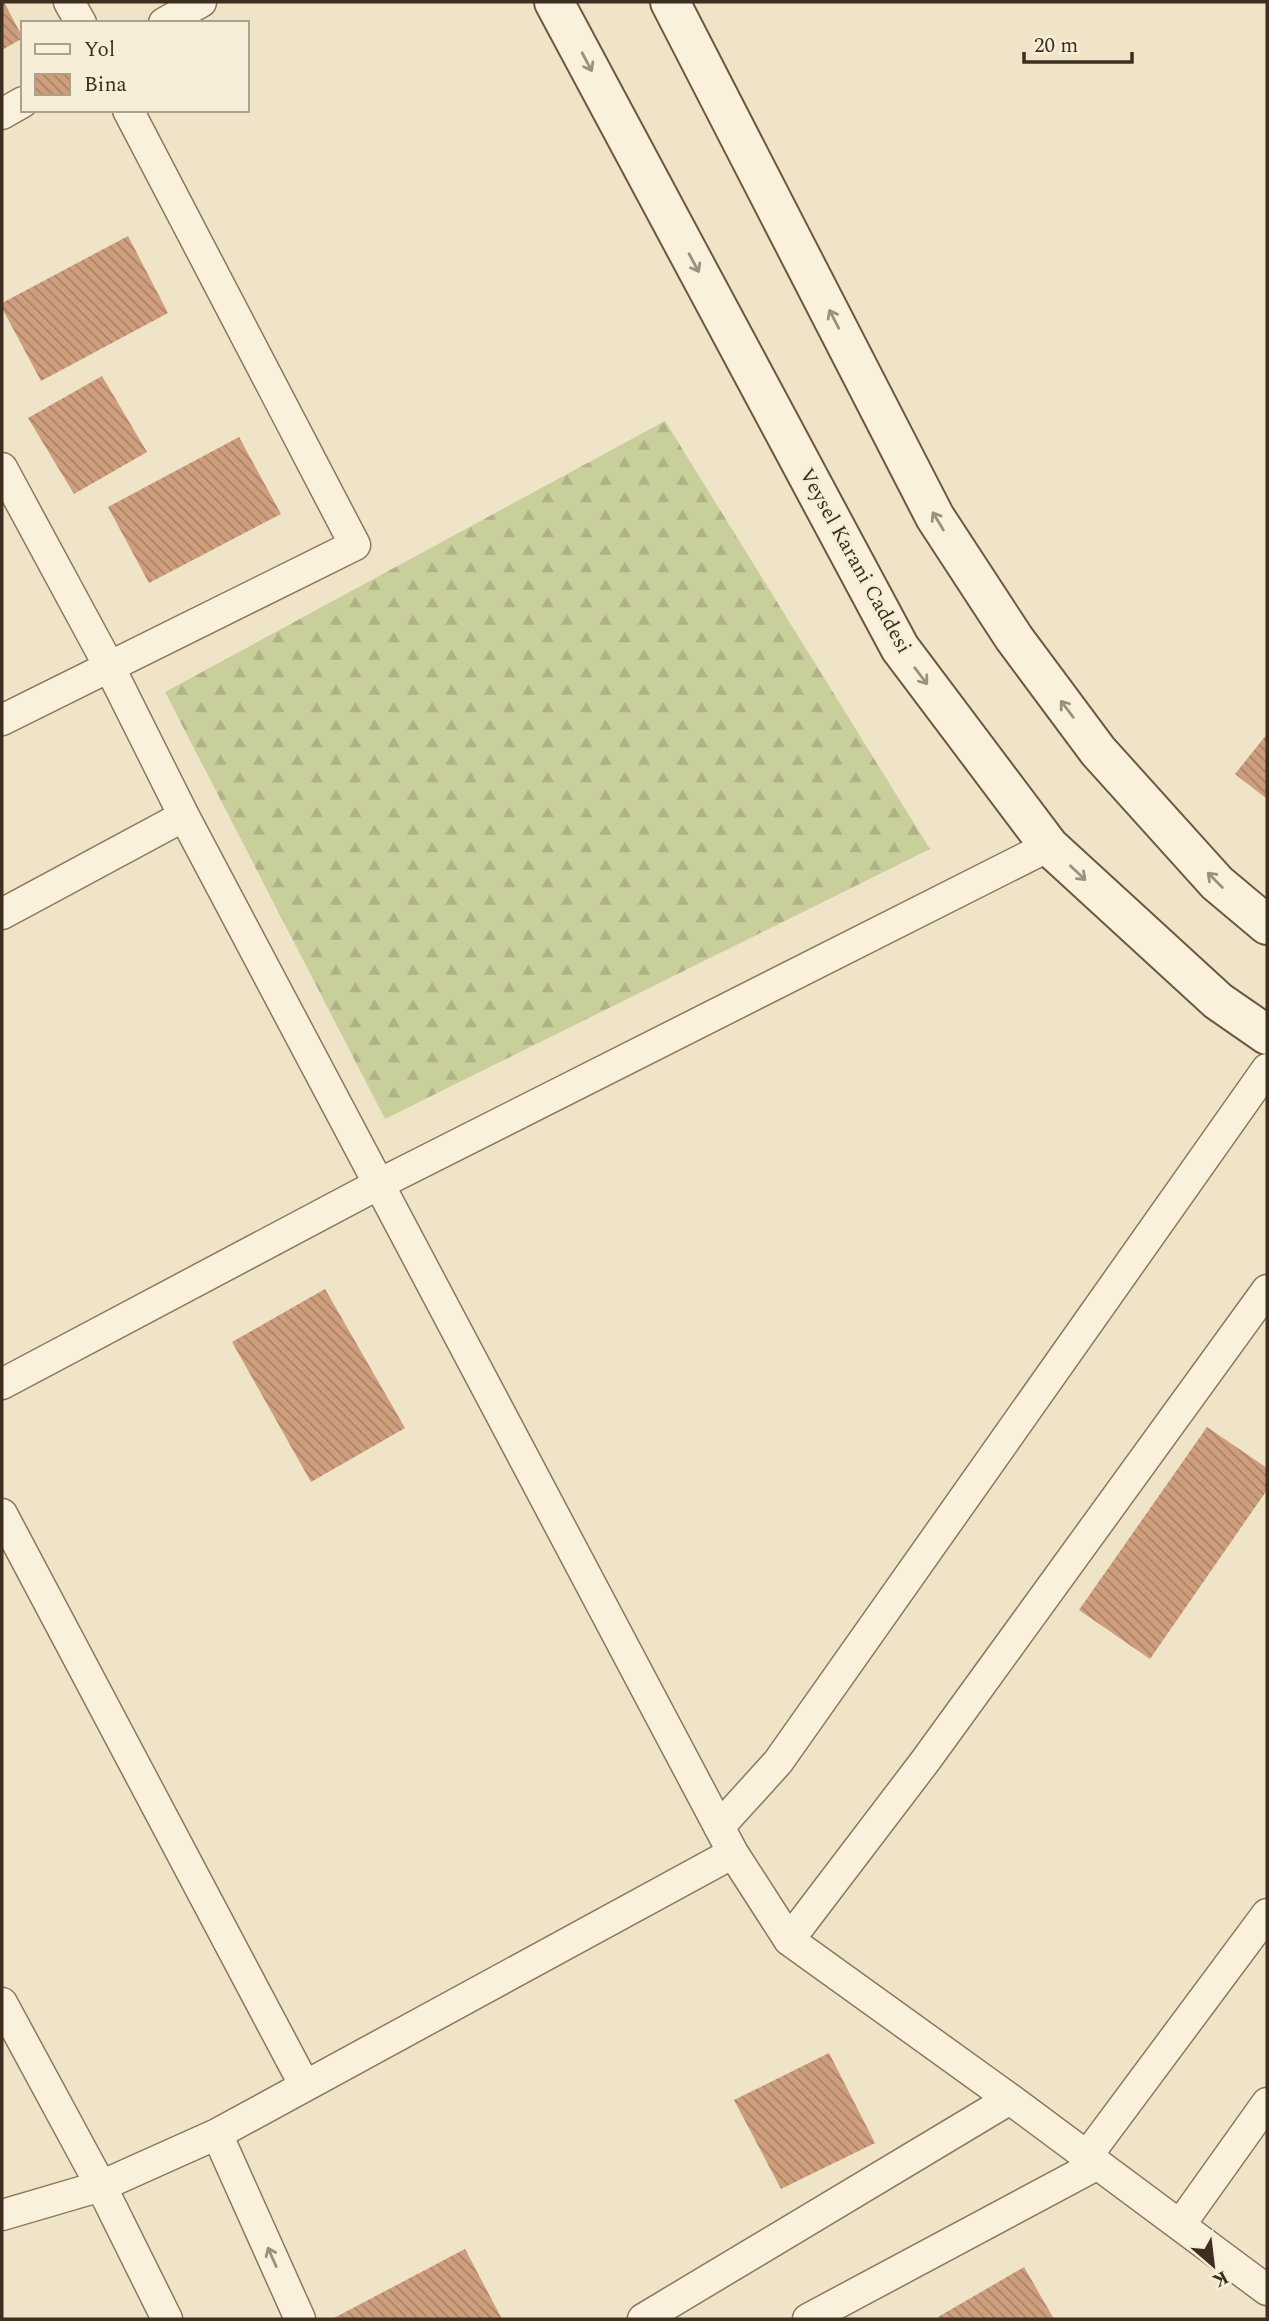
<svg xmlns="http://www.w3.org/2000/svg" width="1269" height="2321" viewBox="0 0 1269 2321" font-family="Spectral,serif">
	<defs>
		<pattern id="forest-firs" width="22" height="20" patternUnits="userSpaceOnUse" patternTransform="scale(1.75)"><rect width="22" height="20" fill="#c9cf9b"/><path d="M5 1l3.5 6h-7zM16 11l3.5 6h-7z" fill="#aeb285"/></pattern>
		<pattern id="building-back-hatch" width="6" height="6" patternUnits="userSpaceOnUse" patternTransform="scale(1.75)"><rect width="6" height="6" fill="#cf9f7d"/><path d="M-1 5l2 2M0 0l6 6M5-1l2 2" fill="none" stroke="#a98266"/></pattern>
	</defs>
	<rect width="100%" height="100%" fill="#f0e4c8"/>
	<path fill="url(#forest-firs)" d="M665,421l265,428 -545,270 -220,-427z"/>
	<path fill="url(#building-back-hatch)" d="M2,2h2l19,36 -21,12z
		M128,236l40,77 -127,68 -39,-73v-5z
		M102,376l45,76 -73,42 -46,-76z
		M239,437l42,77 -132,69 -41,-76z
		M1267,734v65l-32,-25z
		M325,1289l80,139 -94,54 -79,-140z
		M1207,1427l60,41v22l-117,169 -71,-49z
		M829,2053l46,90 -94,46 -47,-89z
		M465,2249l37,70h-170z
		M1024,2267l30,52h-115l-1,-2z"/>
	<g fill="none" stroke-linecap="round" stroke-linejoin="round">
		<g stroke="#8d765c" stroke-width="33">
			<path id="street" d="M69,2l12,21
				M164,23l37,-21
				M2,114l21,-12
				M2,468l107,198 75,150 549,1037 56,87 221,159 257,191
				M2,720l353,-175 -227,-435
				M2,914l182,-98
				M2,1384l377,-200 670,-338
				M2,1514l303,572
				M719,1827l59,-65 489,-693
				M789,1940l137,-180 341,-470
				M2,2003l99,183 66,133
				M217,2134l83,185
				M1087,2156l180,-242
				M2,2215l99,-29 116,-52 516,-281
				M1180,2225l87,-122
				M643,2319l367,-220
				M808,2319l290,-155"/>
		</g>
		<g stroke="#6f573f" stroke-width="42">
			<path id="secondary" d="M554,2l346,646 149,198 169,155 49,34
				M670,2l265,515 79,121 84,113 119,132 50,42"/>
		</g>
		<use href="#street" stroke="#faf1dc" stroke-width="30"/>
		<use href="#secondary" stroke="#faf1dc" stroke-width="38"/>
	</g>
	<defs><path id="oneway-shaft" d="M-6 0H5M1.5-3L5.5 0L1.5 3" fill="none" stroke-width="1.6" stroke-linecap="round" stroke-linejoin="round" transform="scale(1.75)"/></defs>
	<g stroke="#9c907e">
		<use href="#oneway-shaft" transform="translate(587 62) rotate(62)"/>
		<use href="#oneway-shaft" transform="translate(694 263) rotate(62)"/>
		<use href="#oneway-shaft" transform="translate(834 319) rotate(-117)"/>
		<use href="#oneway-shaft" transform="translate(938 521) rotate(-121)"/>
		<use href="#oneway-shaft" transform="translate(921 676) rotate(53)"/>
		<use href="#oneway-shaft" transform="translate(1067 709) rotate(-127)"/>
		<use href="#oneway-shaft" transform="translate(1078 873) rotate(43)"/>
		<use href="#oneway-shaft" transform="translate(1215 880) rotate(-135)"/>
		<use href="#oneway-shaft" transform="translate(272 2257) rotate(-114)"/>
	</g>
	<g text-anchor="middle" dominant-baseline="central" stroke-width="6" stroke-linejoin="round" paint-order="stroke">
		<g font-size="21" fill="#3d2e20" stroke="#f7eed8">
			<text transform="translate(855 561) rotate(61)">Veysel Karani Caddesi</text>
		</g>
	</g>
	<rect width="1269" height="2321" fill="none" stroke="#3d2e20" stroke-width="7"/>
	<rect x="21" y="21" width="228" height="91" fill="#f7eed8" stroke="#ada18e" stroke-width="2"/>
	<rect x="35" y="44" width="35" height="10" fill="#faf1dc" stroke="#ada18e" stroke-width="2"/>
	<text x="84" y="56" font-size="21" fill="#3d2e20">Yol</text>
	<rect x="35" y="74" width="35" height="21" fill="url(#building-back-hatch)" stroke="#ada18e" stroke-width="2"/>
	<text x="84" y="91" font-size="21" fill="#3d2e20">Bina</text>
	<g transform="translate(1213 2265) rotate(152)" stroke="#f7eed8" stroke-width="5" paint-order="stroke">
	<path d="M0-5L12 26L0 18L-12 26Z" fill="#3d2e20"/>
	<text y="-10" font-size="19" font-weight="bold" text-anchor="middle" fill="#3d2e20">K</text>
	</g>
	<path d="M1024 52v10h108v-10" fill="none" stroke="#3d2e20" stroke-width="3.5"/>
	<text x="1034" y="52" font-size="21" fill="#3d2e20" stroke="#f7eed8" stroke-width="5" paint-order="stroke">20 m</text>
</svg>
